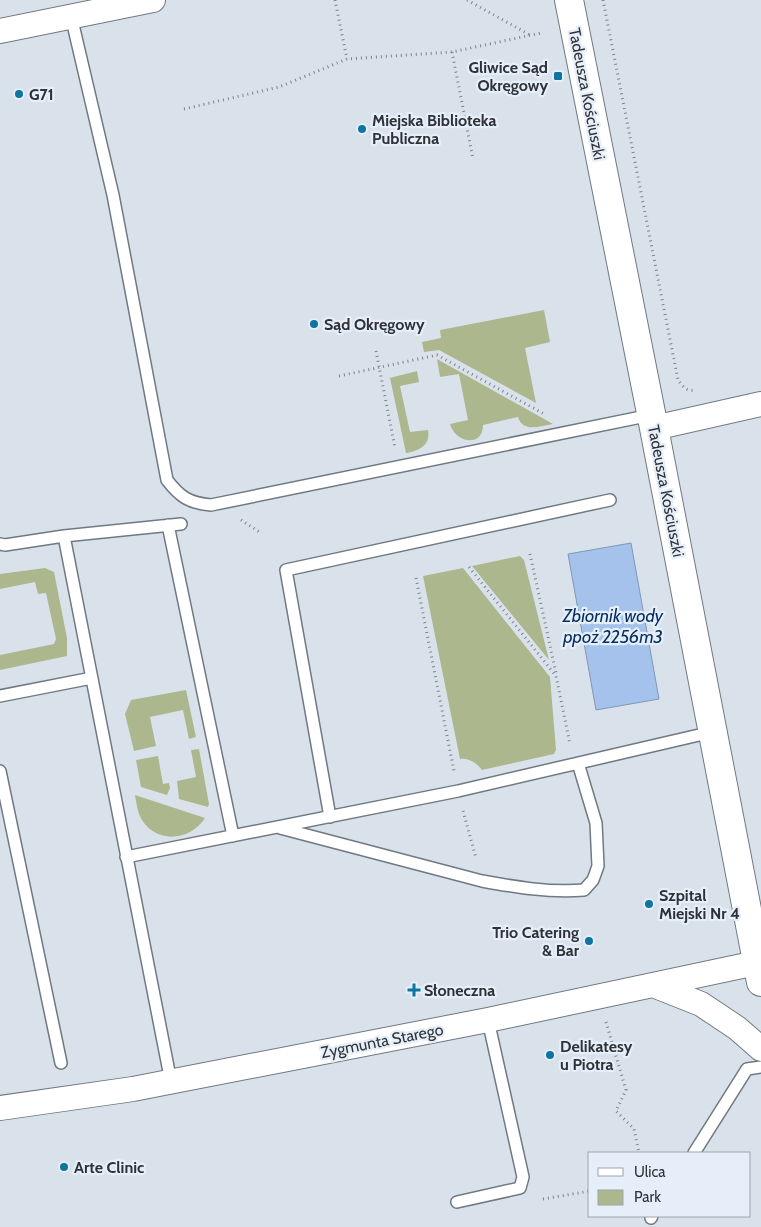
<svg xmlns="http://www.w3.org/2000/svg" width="761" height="1227" viewBox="0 0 761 1227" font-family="Cabin,sans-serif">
	<rect width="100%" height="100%" fill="#d9e2eb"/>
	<path fill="#adb78e" d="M544,310l6,32 -25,6 11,55 -97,-53 -15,2 -2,-10 19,-4 -1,-8z
		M437,359l116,65c-13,2 -30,9 -35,-7l-35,8c0,23 -28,18 -33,-1l18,-4 -9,-46 -19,3z
		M417,371l2,11 -19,4 10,46 18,-2c3,15 -9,21 -22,23l-16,-75z
		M520,556l4,4 25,100 -77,-94z
		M45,568l9,4 13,66v18l-67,14v-15l54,-11 2,-5 -10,-46 -8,1 -3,-12 -35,7v-15z
		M463,568l87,109 6,73 -2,4 -72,16c-5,-7 -13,-12 -22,-11l-37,-183z
		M186,690l10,47 -7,2 -6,-29 -33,7 6,29 -22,5 -9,-37 6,-14z
		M199,749l10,55 -1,3 -29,-8 -2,-18 19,-4 -5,-27z
		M158,756l5,28 6,-1 1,5 -3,7 -26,-8 -5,-27z
		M135,795l70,23c-16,25 -54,26 -66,-4 -2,-6 -3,-13 -4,-19z"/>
	<path fill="#a4c2ec" stroke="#8197b6" d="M631,543l28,156 -63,11 -28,-156z"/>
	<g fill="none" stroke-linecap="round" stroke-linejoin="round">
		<g stroke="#707981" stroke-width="14">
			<path id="lane" d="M71,16l42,179 54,285c13,17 22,23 44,25l440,-90
				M168,525l65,311
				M64,536l107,546
				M0,544l5,1 59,-9 117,-12
				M0,696l92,-18
				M0,771l61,292
				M330,817l-44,-247 324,-70
				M280,828l202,53c33,6 68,12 102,9l9,-10 5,-14 -2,-43 -18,-60
				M126,857l332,-66 254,-59
				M694,1153l53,-84 14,-2
				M457,1202l63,-14 3,-11 -35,-157
				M651,1218l1,-2"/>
		</g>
		<g stroke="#707981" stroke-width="26">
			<path id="street" d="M0,31l153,-31
				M654,428l107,-24
				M653,985l48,19 36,24 24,21
				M0,1108l133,-19 355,-69 273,-58"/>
		</g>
		<g stroke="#707981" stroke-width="30">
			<path id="secondary" d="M569,0l85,428 107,554"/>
		</g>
		<path stroke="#7d838a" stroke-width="3" stroke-dasharray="1 4" stroke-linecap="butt" d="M335,0l12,59
			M467,0l63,35
			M603,0l75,380c4,5 8,12 16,10
			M452,52l21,107
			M184,109l95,-22 68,-28 105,-7 89,-19
			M376,351l19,97
			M339,376l98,-21 109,60
			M241,520l20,13
			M530,554l26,119
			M469,567l87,109 14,68
			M416,578l38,193
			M463,811l13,47
			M606,1022l20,68 -10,21 18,18 5,24
			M543,1199l47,-8"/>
		<use href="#lane" stroke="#fff" stroke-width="11"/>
		<use href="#street" stroke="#fff" stroke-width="24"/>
		<use href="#secondary" stroke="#fff" stroke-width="28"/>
	</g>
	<g fill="#0e74a0" stroke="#e6eff9" stroke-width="2">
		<rect x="553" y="71" width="10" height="10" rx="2.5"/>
		<circle cx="19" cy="94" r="5"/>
		<circle cx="362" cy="129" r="5"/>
		<circle cx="314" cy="324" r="5"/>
		<circle cx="649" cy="904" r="5"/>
		<circle cx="589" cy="941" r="5"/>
		<path d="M411.5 982.5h5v5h5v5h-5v5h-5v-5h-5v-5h5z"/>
		<circle cx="550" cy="1055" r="5"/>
		<circle cx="64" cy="1167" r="5"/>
	</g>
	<g text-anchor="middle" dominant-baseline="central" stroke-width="4.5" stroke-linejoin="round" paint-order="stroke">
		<g font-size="16" font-weight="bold" fill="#2f3337" stroke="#e6eff9" text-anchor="start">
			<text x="548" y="67" text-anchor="end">Gliwice Sąd<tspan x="548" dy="18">Okręgowy</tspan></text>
			<text x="29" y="94">G71</text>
			<text x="372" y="120">Miejska Biblioteka<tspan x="372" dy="18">Publiczna</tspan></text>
			<text x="324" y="324">Sąd Okręgowy</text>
			<text x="659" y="895">Szpital<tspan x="659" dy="18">Miejski Nr 4</tspan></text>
			<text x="579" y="932" text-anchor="end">Trio Catering<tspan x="579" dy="18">&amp; Bar</tspan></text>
			<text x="424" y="990">Słoneczna</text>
			<text x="560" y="1046">Delikatesy<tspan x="560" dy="18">u Piotra</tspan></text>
			<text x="74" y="1167">Arte Clinic</text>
		</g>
		<g font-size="16" fill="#2f3337" stroke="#e6eff9">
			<text transform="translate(587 94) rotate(79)">Tadeusza Kościuszki</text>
			<text transform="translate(666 491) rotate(79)">Tadeusza Kościuszki</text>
			<text transform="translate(382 1041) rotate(-11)">Zygmunta Starego</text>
		</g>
		<g font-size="18" font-style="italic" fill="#073061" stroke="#e6eff9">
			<text x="613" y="616">Zbiornik wody<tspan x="613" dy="21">ppoż 2256m3</tspan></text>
		</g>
	</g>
	<rect x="588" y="1152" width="162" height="65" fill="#e6eff9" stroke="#9da4ab"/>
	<rect x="598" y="1168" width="25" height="8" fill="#ffffff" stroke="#9da4ab"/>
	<text x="634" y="1177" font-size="15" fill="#2f3337">Ulica</text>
	<rect x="598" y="1190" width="25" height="15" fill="#adb78e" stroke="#9da4ab"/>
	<text x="634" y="1202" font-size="15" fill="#2f3337">Park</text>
</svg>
